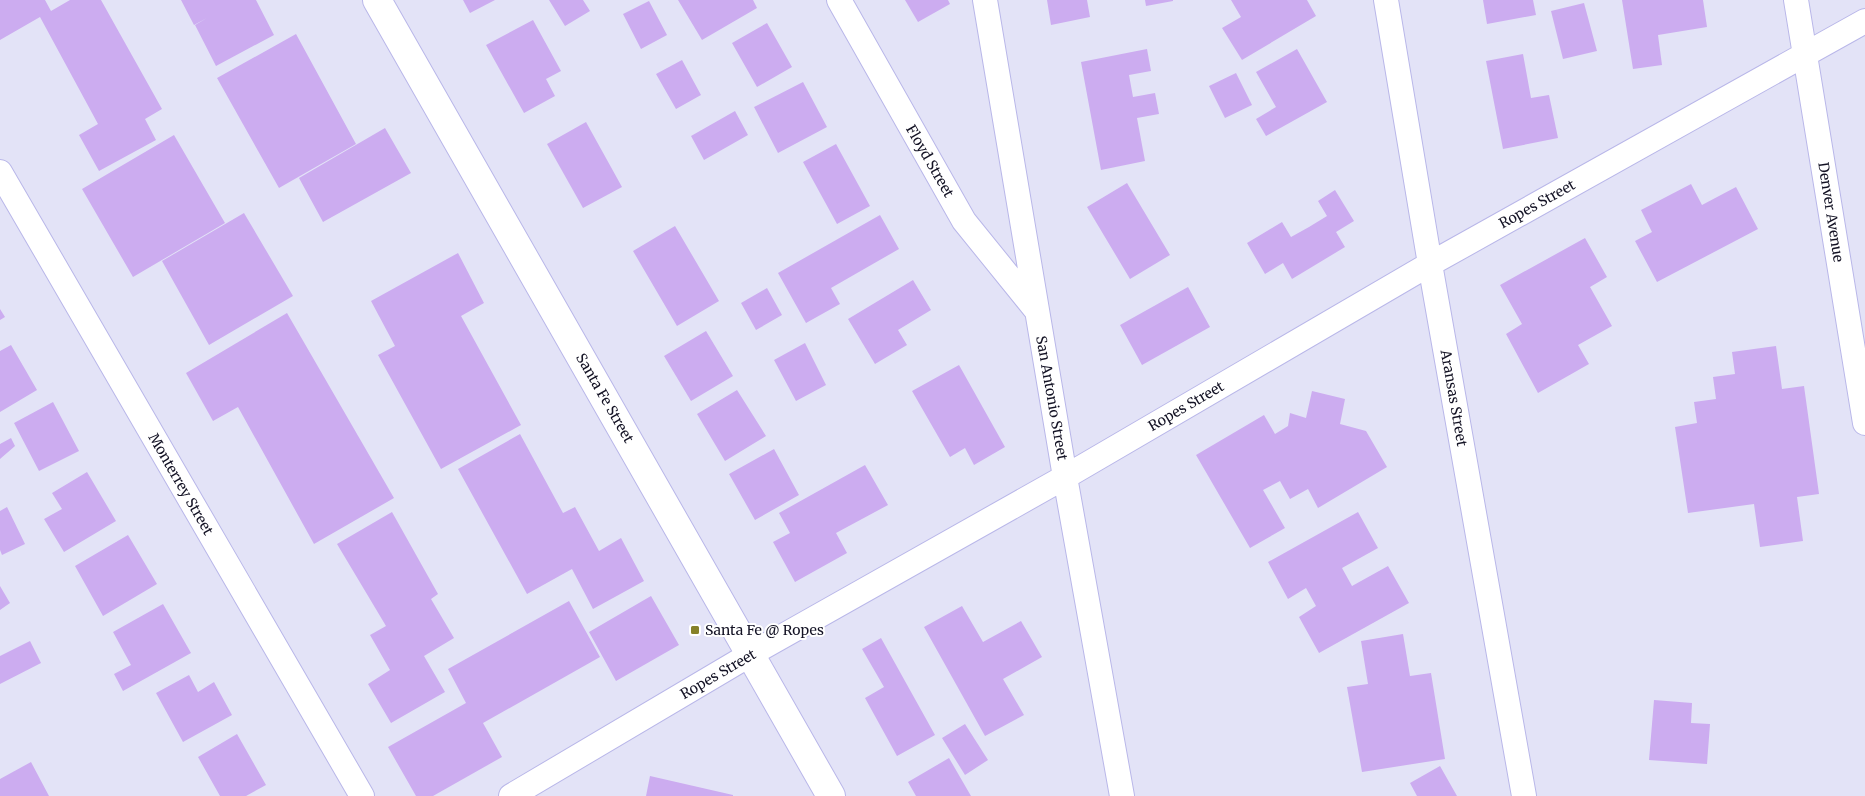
<svg xmlns="http://www.w3.org/2000/svg" width="1865" height="796" viewBox="0 0 1865 796" font-family="Merriweather,serif">
	<rect width="100%" height="100%" fill="#e3e3f7"/>
	<path fill="#ccacf0" d="M0,0h45l6,11 19,-11h31l61,109 -17,10 11,21 -57,31 -20,-36 19,-11 -58,-107 -40,23z
		M181,0h75l18,35 -58,31 -21,-41 12,-7 -13,7z
		M463,0h32l-25,13z
		M549,0h34l7,11 -25,15z
		M678,0h75l4,8 -55,32z
		M905,0h43l2,4 -32,18z
		M1047,0h40l3,17 -39,8z
		M1145,0h28v1l-27,5z
		M1231,0h76l9,16 -74,44 -20,-32 19,-11z
		M1483,0h50l3,15 -49,9z
		M1622,0h81l4,27 -49,8 4,30 -29,4z
		M649,1l18,34 -26,14 -18,-35z
		M1584,3l13,48 -34,8 -12,-48z
		M533,20l28,51 -15,8 9,17 -31,17 -38,-68z
		M767,23l25,44 -35,20 -25,-44z
		M296,34l60,110 -77,44 -62,-110z
		M1147,49l4,22 -22,4 4,22 22,-4 4,21 -22,4 8,43 -44,9 -20,-108z
		M1297,49l30,53 -61,34 -10,-17 20,-12 -20,-35z
		M1523,54l8,44 18,-3 9,43 -55,11 -17,-88z
		M682,60l19,35 -25,14 -20,-35z
		M1236,73l16,32 -27,13 -16,-32z
		M803,82l24,45 -49,26 -24,-46z
		M735,111l13,24 -44,25 -13,-24z
		M586,122l36,65 -39,21 -36,-64z
		M385,128l26,45 -88,49 -24,-44z
		M174,135l51,88 -92,54 -51,-88z
		M836,144l34,62 -33,18 -34,-62z
		M1127,183l43,72 -40,24 -43,-72z
		M1691,184l11,21 34,-18 22,42 -101,53 -22,-41 17,-9 -11,-22z
		M1335,190l19,31 -18,11 9,15 -53,32 -9,-16 -18,11 -18,-31 35,-21 9,15 18,-10 18,-11 -9,-15z
		M244,213l49,83 -84,49 -47,-84z
		M880,215l19,34 -68,39 9,16 -34,19 -28,-50z
		M675,226l44,75 -42,25 -44,-75z
		M1585,238l22,39 -17,10 22,39 -34,19 11,19 -51,29 -32,-59 16,-10 -22,-39z
		M458,253l26,50 -23,13 60,109 -80,44 -63,-114 17,-9 -24,-45z
		M913,280l18,30 -33,20 9,15 -32,19 -27,-45z
		M1188,287l22,40 -68,38 -22,-40z
		M767,288l15,27 -26,15 -15,-27z
		M0,309l5,8 -5,3z
		M287,313l107,185 -80,46 -76,-137 -25,14 -27,-48z
		M706,331l27,45 -42,25 -27,-45z
		M805,343l21,42 -30,16 -22,-41z
		M11,345l26,45 -37,22v-61z
		M1776,346l6,43 22,-3 15,108 -22,3 6,44 -43,6 -6,-43 -66,9 -13,-86 22,-4 -3,-21 22,-3 -3,-22 22,-3 -3,-22z
		M959,365l46,82 -31,18 -9,-17 -15,9 -38,-66z
		M737,390l29,46 -41,25 -28,-47z
		M1312,391l33,8 -5,25 26,7 21,36 -69,41 -10,-19 -18,10 -10,-18 -17,9 22,38 -35,20 -54,-93 68,-40 11,19 13,-8 2,-13 16,5z
		M53,402l26,49 -40,20 -25,-48z
		M520,434l43,79 12,-6 24,44 22,-13 23,43 -51,28 -21,-40 -45,25 -69,-125z
		M11,438l4,8 -15,13v-15z
		M774,449l25,46 -44,25 -26,-46z
		M865,465l23,40 -52,28 11,20 -52,29 -22,-40 17,-9 -11,-20z
		M87,472l29,49 -52,31 -20,-33 18,-10 -10,-16z
		M7,507l18,37 -23,11 -2,-5v-39z
		M392,512l46,82 -7,5 23,39 -30,18 21,36 -54,31 -23,-39 22,-14 -20,-35 16,-9 -49,-82z
		M1358,512l20,36 -36,20 10,18 36,-20 21,37 -90,50 -20,-36 17,-11 -10,-18 -18,11 -20,-37z
		M128,535l29,49 -54,32 -28,-50z
		M0,586l10,17 -10,7z
		M651,596l28,49 -63,36 -27,-49z
		M569,601l31,56 -117,66 19,34 -69,39h-17l-28,-49 78,-44 -18,-34z
		M163,604l28,49 -68,38 -9,-17 17,-9 -18,-33z
		M962,606l21,36 38,-21 21,36 -39,22 21,36 -39,21 -61,-109z
		M1403,634l7,42 21,-3 14,86 -83,13 -15,-85 21,-3 -7,-43z
		M881,638l54,97 -38,21 -32,-58 19,-11 -22,-38z
		M30,641l11,22 -41,21v-28z
		M189,675l9,17 16,-10 18,33 -49,27 -27,-49z
		M1654,700l38,3 -1,20 19,1 -3,40 -58,-4z
		M965,724l23,36 -23,15 -23,-37z
		M237,734l29,51 -20,11h-26l-22,-39z
		M949,758l22,38h-55l-8,-14z
		M31,762l18,34h-49v-17z
		M1440,766l17,30h-40l-7,-13z
		M650,776l83,19v1h-87z"/>
	<g fill="none" stroke-linecap="round" stroke-linejoin="round">
		<g stroke="#b9b7e9" stroke-width="26">
			<path id="street" d="M839,0l125,221 72,89
				M985,0l80,477 57,319
				M1386,0l44,264 94,532
				M1796,0l69,423
				M0,172l362,624
				M511,796l240,-142 314,-177 365,-213 435,-243"/>
		</g>
		<g stroke="#b9b7e9" stroke-width="30">
			<path id="secondary" d="M377,0l454,796"/>
		</g>
		<use href="#street" stroke="#fff" stroke-width="24"/>
		<use href="#secondary" stroke="#fff" stroke-width="28"/>
	</g>
	<rect fill="#868129" stroke="#fff" stroke-width="2" x="690" y="625" width="10" height="10" rx="2.5"/>
	<g text-anchor="middle" dominant-baseline="central" stroke-width="4" stroke-linejoin="round" paint-order="stroke">
		<g font-size="14" fill="#131224" stroke="#fff">
			<text transform="translate(930 161) rotate(60)">Floyd Street</text>
			<text transform="translate(1537 204) rotate(-29)">Ropes Street</text>
			<text transform="translate(1831 212) rotate(81)">Denver Avenue</text>
			<text transform="translate(605 398) rotate(60)">Santa Fe Street</text>
			<text transform="translate(1052 398) rotate(80)">San Antonio Street</text>
			<text transform="translate(1454 398) rotate(80)">Aransas Street</text>
			<text transform="translate(1186 406) rotate(-30)">Ropes Street</text>
			<text transform="translate(181 484) rotate(60)">Monterrey Street</text>
			<text transform="translate(718 674) rotate(-30)">Ropes Street</text>
		</g>
		<g font-size="14" fill="#131224" stroke="#fff" text-anchor="start">
			<text x="705" y="630">Santa Fe @ Ropes</text>
		</g>
	</g>
</svg>
